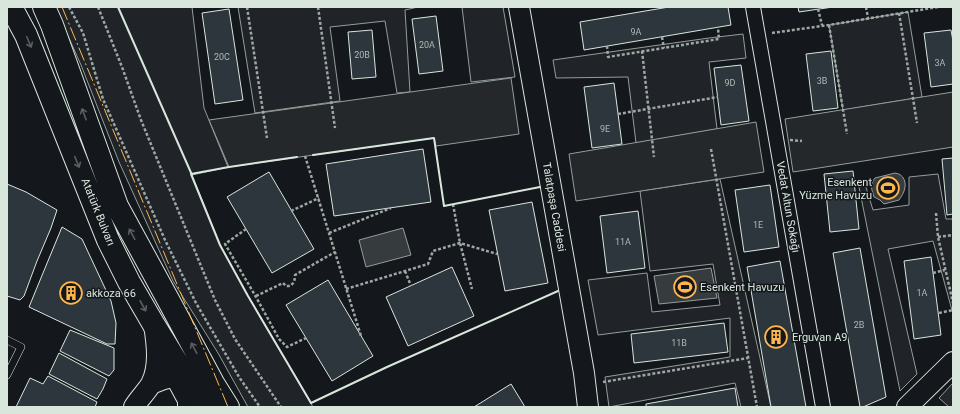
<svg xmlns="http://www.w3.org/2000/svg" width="960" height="414" viewBox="0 0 960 414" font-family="Roboto,sans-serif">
	<rect width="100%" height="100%" fill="#14181c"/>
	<path fill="#202428" stroke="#939e99" d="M55,7h137l12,101 24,59 -36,8 28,70 28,51 65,111h-65l-30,-54 -45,-72 -54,-119 -38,-97z
		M238,7h180l-13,3 5,82 -13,1 -12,-72 -55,6 10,74 -85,12z
		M462,7h41l12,70 -44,5z
		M908,12l14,85 -79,13 -14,-85z
		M743,34l3,24 -37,4 8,67 -81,14 -8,-66 -72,1 -3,-18 156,-22z
		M938,174l8,45h7v95l-20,-73 -45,8 29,125 -17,17 -41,-204 6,-3 8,26 36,-5v-28z
		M720,179l51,228h-30l-6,-24 -126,24 -4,-30 125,-20v-39l-132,17 -10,-55 59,-7 5,39 68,-7 -7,-41 -63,7 -10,-80z"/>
	<path fill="#24282b" stroke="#939e99" d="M511,78l8,56 -83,12 -2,-8 -205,29 -20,-47z
		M953,92v55l-160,25 -8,-53z
		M756,122l8,50 -188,29 -7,-47z
		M953,383v24h-4l-10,-9z"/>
	<path fill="#363b3e" stroke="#939e99" d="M895,173c9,1 12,10 9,18 -1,3 -3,6 -5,9l-15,4 -4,-4 -6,-3c-2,-8 -5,-11 1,-19z
		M403,228l8,27 -45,12 -7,-27z
		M711,268l6,30 -58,6 -5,-28z"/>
	<path fill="#2c363c" stroke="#d8e6dc" d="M669,7h59l3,18 -147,25 -4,-28z
		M798,7h35l-34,5z
		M229,9l14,91 -28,4 -13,-91z
		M436,16l7,55 -24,3 -7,-55z
		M372,30l4,47 -24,2 -4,-47z
		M951,30l2,11v43l-22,3 -7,-54z
		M831,51l7,57 -25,3 -7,-57z
		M741,65l8,56 -28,4 -7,-57z
		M614,83l8,61 -30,4 -8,-61z
		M423,149l8,53 -97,14 -8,-52z
		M953,158v56l-6,1 -5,-56z
		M853,171l6,58 -29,3 -6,-58z
		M269,172l45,77 -42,24 -45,-76z
		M7,184l19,8 31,18 -6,18 -14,33 -13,35 -4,4 -13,-4z
		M770,185l9,62 -35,5 -9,-62z
		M532,202l16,81 -43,8 -16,-81z
		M638,211l7,57 -38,5 -7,-57z
		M62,227l20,12 29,62 5,22 -1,21h-8l-78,-37z
		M860,248l26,149 -23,10h-3l-27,-154z
		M931,257l10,78 -27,4 -10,-78z
		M780,261l26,146h-35l-24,-140z
		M452,267l22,49 -66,30 -22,-49z
		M328,280l45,76 -41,25 -46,-76z
		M724,323l4,29 -94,11 -3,-29z
		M70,330l44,18v22l-5,6 -49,-25z
		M59,353l48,26 -4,10 -6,10 -48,-25z
		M48,376l49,26 -2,5h-79l14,-29 13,6z
		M511,384l14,23h-51z
		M735,388l3,19h-92v-3z"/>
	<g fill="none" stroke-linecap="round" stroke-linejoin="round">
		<g stroke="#d8e6dc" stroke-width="8">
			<path id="lane" d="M7,340l14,7 -14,28"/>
		</g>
		<g stroke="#d8e6dc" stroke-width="16">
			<path id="street" d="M753,7l70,400
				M157,360l3,1 3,2 9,14 13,24v6"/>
		</g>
		<g stroke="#d8e6dc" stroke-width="22">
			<path id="secondary" d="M519,7l65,366 4,34
				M151,384l13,-5 20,-5
				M134,407c4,-7 13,-16 17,-23 9,-17 6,-40 3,-59
				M907,407l46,-45"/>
		</g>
		<g stroke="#d8e6dc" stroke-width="24">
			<path id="primary" d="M11,7l15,28 82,205 21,42 25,43 30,49 22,33
				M44,7l8,18 65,181 54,99 42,78 15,24"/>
		</g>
		<path stroke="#9da8a2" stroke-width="2.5" stroke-dasharray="3 2" stroke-linecap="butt" d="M69,7l14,26 20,66 62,141 31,63 43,74 21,30
			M98,7l24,60 19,53 74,180 20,39 46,68
			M247,7l20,131
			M318,7l17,121
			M866,7l2,11
			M818,9l4,16
			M899,13l18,110
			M829,25l18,109
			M772,33l57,-8 109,-18
			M662,37l2,11
			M607,46l1,11 111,-18 -1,-11
			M642,51l12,106
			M618,114l100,-17
			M790,140l12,1
			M711,149l46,258
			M305,156l56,180
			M453,204l7,39 12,46
			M291,211l28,-13
			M936,213l2,24 15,66
			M246,229l-21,15 31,53 23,42 8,8 19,-9
			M329,233l62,-25
			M938,237l15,-2
			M405,271l6,15
			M933,273l12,-3
			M346,289l82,-25 5,-13 27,-8 37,11
			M256,296l27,-13 3,3h4c4,-3 5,-6 5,-11l40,-23
			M939,313l14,-3
			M603,382l145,-24"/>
		<use href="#lane" stroke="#14181c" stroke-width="7"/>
		<use href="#street" stroke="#14181c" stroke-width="14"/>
		<use href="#secondary" stroke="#14181c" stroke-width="20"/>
		<use href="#primary" stroke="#14181c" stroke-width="22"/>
		<path stroke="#d8e6dc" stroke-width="2" d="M118,7l74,168
			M313,155l121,-17 10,68 96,-19
			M297,157l-68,10 -38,7 29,71 28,51 63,107 76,-36 171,-76"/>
		<path stroke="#ffb74d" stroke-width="1" stroke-dasharray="14 3 2 3" stroke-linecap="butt" d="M62,7l166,400"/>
	</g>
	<defs><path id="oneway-shaft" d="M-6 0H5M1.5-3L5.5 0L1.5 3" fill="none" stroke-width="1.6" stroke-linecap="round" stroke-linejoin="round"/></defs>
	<g stroke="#59605f">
		<use href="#oneway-shaft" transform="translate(29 42) rotate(67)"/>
		<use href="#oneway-shaft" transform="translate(84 114) rotate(-110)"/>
		<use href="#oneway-shaft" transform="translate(77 162) rotate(68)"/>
		<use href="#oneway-shaft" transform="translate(132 234) rotate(-118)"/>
		<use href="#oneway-shaft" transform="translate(143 306) rotate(61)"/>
		<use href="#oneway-shaft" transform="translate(194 348) rotate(-118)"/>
	</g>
	<defs>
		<g id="stadium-ring" transform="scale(1.15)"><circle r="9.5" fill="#14181c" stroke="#ffb74d" stroke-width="1.5"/><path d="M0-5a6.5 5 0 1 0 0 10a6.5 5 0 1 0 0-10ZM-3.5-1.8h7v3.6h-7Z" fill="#ffb74d"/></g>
		<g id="building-ring" transform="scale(1.15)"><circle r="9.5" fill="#14181c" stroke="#ffb74d" stroke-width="1.5"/><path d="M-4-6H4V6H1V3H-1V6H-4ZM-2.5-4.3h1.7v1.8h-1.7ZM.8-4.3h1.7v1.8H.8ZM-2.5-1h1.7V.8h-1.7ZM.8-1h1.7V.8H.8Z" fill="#ffb74d"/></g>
	</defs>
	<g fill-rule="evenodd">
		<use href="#stadium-ring" x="888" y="188"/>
		<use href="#stadium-ring" x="685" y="287"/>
		<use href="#building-ring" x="71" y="293"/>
		<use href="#building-ring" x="776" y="337"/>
	</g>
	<g text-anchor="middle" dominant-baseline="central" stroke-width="3" stroke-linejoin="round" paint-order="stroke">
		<g font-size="9" fill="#adbab4">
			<text x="636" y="32">9A</text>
			<text x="427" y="45">20A</text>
			<text x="362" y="55">20B</text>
			<text x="222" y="57">20C</text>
			<text x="940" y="63">3A</text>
			<text x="822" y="81">3B</text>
			<text x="730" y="83">9D</text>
			<text x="605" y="129">9E</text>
			<text x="758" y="225">1E</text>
			<text x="623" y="242">11A</text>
			<text x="922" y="293">1A</text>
			<text x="859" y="325">2B</text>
			<text x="679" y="343">11B</text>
		</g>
		<g font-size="11" fill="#d8e6dc" stroke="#14181c" text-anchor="start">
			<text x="872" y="182" text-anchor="end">Esenkent<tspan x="872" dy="13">Yüzme Havuzu</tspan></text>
			<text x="700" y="287">Esenkent Havuzu</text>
			<text x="86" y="293">akkoza 66</text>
			<text x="792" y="337">Erguvan A9</text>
		</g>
		<g font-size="11" fill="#d8e6dc" stroke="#14181c">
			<text transform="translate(554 207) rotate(80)">Talatpaşa Caddesi</text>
			<text transform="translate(788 207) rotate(80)">Vedat Altun Sokağı</text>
			<text transform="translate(98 212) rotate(68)">Atatürk Bulvarı</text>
		</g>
	</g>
	<rect width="960" height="414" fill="none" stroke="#d8e6dc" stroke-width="16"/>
</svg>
